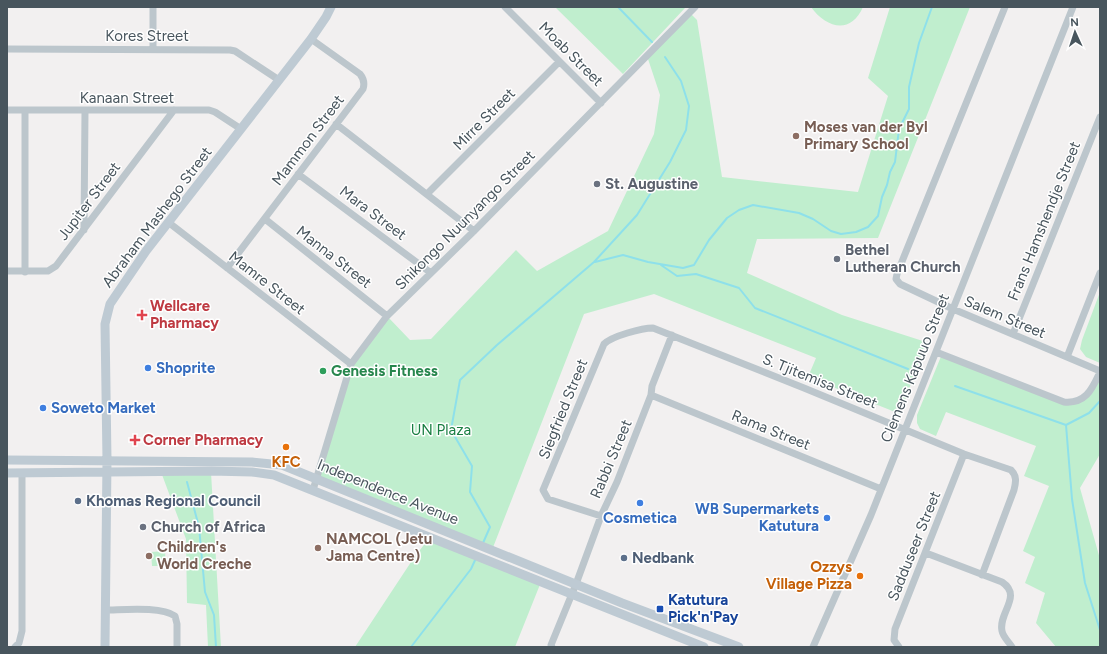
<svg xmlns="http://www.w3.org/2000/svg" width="1107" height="654" viewBox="0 0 1107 654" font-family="Figtree,sans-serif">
	<rect width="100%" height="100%" fill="#f2f0f0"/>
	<path fill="#c0eece" d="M555,7h129l1,1 -62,66z
		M811,7h52c-12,28 -37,21 -52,0z
		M890,7h80l-92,231 -121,1 -10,34 95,42 84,27 -26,72 -92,-37 8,-19 -162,-64 -70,20 -92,236 -175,-71 31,-109 39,-54 23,24 21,-1 85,-89 21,21 71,-40 46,-97 6,-39 -13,-39 42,-44 8,8 25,157 136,15 30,-96 -20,-18z
		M1100,292v71l-14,-6 -6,-8 2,-9z
		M942,354l122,48 17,-3 19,-27v82l-20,34 20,71v88h-44l-20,-24 9,-30 -20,-10 10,-26 -12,-6 26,-65 -25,-10 12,-30 -90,-34 -10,24 -16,-7 -3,-6v-8z
		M161,472h50l10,175h-13l-2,-42 -19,-2 -1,-64z
		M430,537l111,45 -26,65h-160l58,-88z
		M165,551l1,15h-14l-1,-14z"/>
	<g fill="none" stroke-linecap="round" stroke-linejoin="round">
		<path stroke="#8ee0ea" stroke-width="2" d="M618,7l34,35
			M595,262l28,-7 25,7 35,6 11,-3 15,-25 18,-22 12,-8 14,-5 46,8 14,6 18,12 10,3 15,-2 12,-5 10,-11 4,-19 5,-12 3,-13 5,-10 4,-33 10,-20v-22l10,-44 13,-36
			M661,265l16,11 19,-2 43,14 16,20 153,61
			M955,386l111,39 23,-12 11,-12
			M1066,425l6,74 13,84 15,47
			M187,482l12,45 6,65 9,23 2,32
			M483,543l7,-16 -20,-35 2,-26 -21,-36 9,-50 37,-35 97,-83 43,-47 33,-53 16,-32 3,-24 -8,-25 -16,-24
			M411,647l60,-78 5,-11"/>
		<path stroke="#bcc6cc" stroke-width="7" d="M153,7v42
			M505,7l96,96
			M1005,7l-102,252 -6,15 -1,5 4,5 53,25 147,62
			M7,49l223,1 5,1 44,29
			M7,110h202l6,2 26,17
			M336,124l138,107
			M298,174l133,99
			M427,194l132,-132
			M265,219l122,97
			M168,222l183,142
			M84,230l1,-119
			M227,268l136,-179c2,-6 1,-10 -3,-15l-49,-35
			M7,271h41l8,-5 118,-156
			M25,272v-162
			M1013,334l87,-217
			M936,352l128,50c22,2 28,-13 36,-30
			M1067,357l33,-84
			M651,395l230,94
			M313,490l38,-126 36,-48 87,-85 221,-224
			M601,516l-53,-17 -5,-9 61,-146c8,-8 38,-16 49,-16l151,60 160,66 47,16c6,6 5,12 3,20l-32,85
			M926,553l76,29c21,14 -4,31 0,49 1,6 7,11 10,16
			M105,610c17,0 56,-4 70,6l2,8v23
			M15,647l4,-4 3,-12v-158
			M552,647l-1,-2 25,-61 25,-68 16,-34 34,-87 1,-9 20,-51
			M813,647l58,-132 202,-508
			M899,647l-5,-7 1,-11 69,-175"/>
		<path stroke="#becad3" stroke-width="9" d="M7,460l245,2 30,3 340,138 117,44
			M7,473l204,-2 41,1 22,3 430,172
			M105,647l2,-187 -2,-136 5,-20 36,-53 165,-212 15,-22 5,-10"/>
	</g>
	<g fill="#8d6e63" stroke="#fff" stroke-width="1.5">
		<circle cx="796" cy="136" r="4"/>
		<circle cx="318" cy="548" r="4"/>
		<circle cx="149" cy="556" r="4"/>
	</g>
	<g fill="#6b7280" stroke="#fff" stroke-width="1.5">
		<circle cx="597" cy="184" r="4"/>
		<circle cx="837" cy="259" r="4"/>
		<circle cx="143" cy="527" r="4"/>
	</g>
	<g fill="#e0444e" stroke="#fff" stroke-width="1.5">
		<path d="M140 309h4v4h4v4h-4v4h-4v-4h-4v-4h4z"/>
		<path d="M133 434h4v4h4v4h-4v4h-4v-4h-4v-4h4z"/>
	</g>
	<g fill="#3f7fe0" stroke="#fff" stroke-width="1.5">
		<circle cx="148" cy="368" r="4"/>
		<circle cx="43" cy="408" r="4"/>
		<circle cx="640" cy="503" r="4"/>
		<circle cx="827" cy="518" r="4"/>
	</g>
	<circle fill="#2e9e5b" stroke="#fff" stroke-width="1.5" cx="323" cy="371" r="4"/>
	<g fill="#e8710a" stroke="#fff" stroke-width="1.5">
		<circle cx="286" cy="447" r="4"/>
		<circle cx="860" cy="576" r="4"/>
	</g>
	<g fill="#5c6f8a" stroke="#fff" stroke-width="1.5">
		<circle cx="78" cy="501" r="4"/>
		<circle cx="624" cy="558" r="4"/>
	</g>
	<rect fill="#1a4fb4" stroke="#fff" stroke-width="1.5" x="656" y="605" width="8" height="8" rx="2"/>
	<g text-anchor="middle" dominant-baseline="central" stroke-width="3" stroke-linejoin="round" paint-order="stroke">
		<g font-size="15" fill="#48555d" stroke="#fff">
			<text x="147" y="36">Kores Street</text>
			<text transform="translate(571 54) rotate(45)">Moab Street</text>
			<text x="127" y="98">Kanaan Street</text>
			<text transform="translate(484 119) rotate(-45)">Mirre Street</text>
			<text transform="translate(308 140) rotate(-53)">Mammon Street</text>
			<text transform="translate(89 201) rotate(-53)">Jupiter Street</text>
			<text transform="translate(373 213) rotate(37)">Mara Street</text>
			<text transform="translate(157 217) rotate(-53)">Abraham Mashego Street</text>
			<text transform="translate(465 220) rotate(-45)">Shikongo Nuunyango Street</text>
			<text transform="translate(1044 221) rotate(-68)">Frans Hamshendje Street</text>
			<text transform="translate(334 257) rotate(38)">Manna Street</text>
			<text transform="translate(267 283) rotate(38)">Mamre Street</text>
			<text transform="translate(1005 317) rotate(23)">Salem Street</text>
			<text transform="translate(915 368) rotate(-68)">Clemens Kapuuo Street</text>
			<text transform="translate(820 381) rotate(22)">S. Tjitemisa Street</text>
			<text transform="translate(563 409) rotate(-68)">Siegfried Street</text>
			<text transform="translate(771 430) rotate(22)">Rama Street</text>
			<text transform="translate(611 459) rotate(-67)">Rabbi Street</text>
			<text transform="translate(388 492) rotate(22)">Independence Avenue</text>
			<text transform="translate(914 546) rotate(-68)">Sadduseer Street</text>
		</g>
		<g font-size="15" font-weight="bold" fill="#785e54" stroke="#fff" text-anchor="start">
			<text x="804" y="127">Moses van der Byl<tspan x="804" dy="17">Primary School</tspan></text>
			<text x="326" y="539">NAMCOL (Jetu<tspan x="326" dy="17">Jama Centre)</tspan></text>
			<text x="157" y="547">Children's<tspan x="157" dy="17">World Creche</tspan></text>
		</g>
		<g font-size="15" font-weight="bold" fill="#5b616d" stroke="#fff" text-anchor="start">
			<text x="605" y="184">St. Augustine</text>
			<text x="845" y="250">Bethel<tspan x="845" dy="17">Lutheran Church</tspan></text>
			<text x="151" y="527">Church of Africa</text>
		</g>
		<g font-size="15" font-weight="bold" fill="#be3a42" stroke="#fff" text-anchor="start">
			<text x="150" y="306">Wellcare<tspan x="150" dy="17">Pharmacy</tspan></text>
			<text x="143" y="440">Corner Pharmacy</text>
		</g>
		<g font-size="15" font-weight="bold" fill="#366cbe" stroke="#fff" text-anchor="start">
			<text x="156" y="368">Shoprite</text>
			<text x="51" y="408">Soweto Market</text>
			<text x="819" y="509" text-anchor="end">WB Supermarkets<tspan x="819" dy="17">Katutura</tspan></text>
			<text x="640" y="518" text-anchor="middle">Cosmetica</text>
		</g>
		<g font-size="15" font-weight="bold" fill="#27864d" stroke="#fff" text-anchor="start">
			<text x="331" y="371">Genesis Fitness</text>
		</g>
		<g font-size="15" fill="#197e42" stroke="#fff">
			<text x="441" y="430">UN Plaza</text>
		</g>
		<g font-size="15" font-weight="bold" fill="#c56008" stroke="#fff">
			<text x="286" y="462">KFC</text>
			<text x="852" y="567" text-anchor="end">Ozzys<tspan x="852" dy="17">Village Pizza</tspan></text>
		</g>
		<g font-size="15" font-weight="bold" fill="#4e5e75" stroke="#fff" text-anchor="start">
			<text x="86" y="501">Khomas Regional Council</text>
			<text x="632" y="558">Nedbank</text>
		</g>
		<g font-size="15" font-weight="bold" fill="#164399" stroke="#fff" text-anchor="start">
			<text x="668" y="600">Katutura<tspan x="668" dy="17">Pick'n'Pay</tspan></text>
		</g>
	</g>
	<rect width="1107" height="654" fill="none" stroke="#48555d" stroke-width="16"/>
	<g transform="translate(1075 32) rotate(357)" stroke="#ffffff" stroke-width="3" paint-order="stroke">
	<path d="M0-3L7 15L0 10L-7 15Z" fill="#48555d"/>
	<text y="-6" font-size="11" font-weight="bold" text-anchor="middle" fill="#48555d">N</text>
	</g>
</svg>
